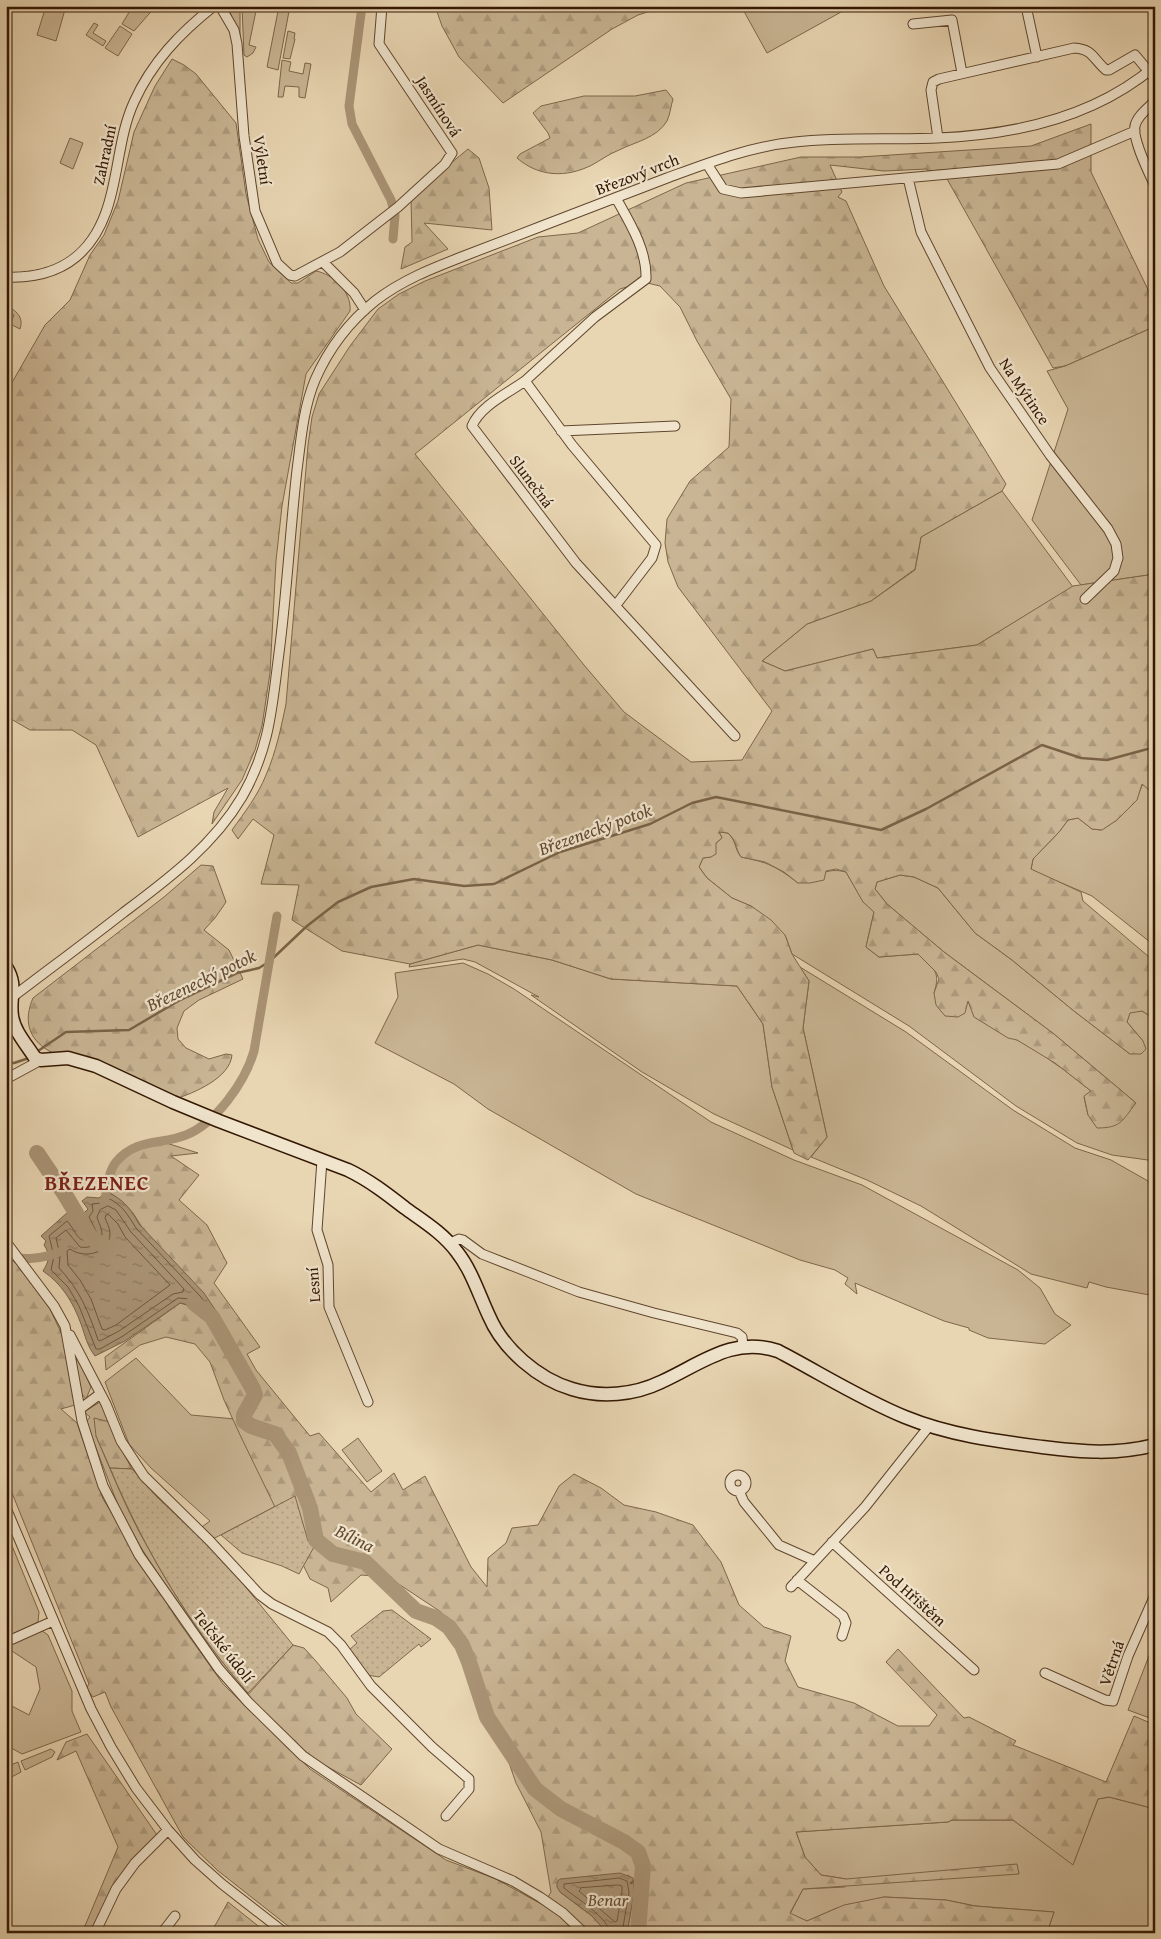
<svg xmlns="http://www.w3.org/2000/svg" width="1161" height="1939" viewBox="0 0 1161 1939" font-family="'Gentium Book Plus',serif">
	<defs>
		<pattern id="forest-firs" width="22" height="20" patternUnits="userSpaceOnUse" patternTransform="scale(1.25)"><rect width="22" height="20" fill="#c9b594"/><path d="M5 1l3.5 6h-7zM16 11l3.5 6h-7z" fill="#ad9b7e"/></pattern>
		<pattern id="park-dots" width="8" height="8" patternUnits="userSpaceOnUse" patternTransform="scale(1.25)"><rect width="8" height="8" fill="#c9b594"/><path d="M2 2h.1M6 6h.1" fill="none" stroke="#ad9b7e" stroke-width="1.8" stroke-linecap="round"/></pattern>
		<pattern id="water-ripples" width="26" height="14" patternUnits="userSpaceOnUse" patternTransform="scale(1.25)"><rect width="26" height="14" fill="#aa9476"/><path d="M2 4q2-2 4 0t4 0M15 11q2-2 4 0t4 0" fill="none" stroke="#8b785e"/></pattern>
	</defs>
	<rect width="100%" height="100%" fill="#e8d5b2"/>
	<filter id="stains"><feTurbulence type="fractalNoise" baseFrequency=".004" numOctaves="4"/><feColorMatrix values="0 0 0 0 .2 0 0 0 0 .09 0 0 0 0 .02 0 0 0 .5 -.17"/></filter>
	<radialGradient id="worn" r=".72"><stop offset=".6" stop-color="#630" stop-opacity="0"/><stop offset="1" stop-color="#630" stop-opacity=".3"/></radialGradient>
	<path fill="#c9b594" stroke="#7e664a" d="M46,6h20l-10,35 -19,-6z
		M139,6h17l-22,25 -12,-7 9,-15 4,3z
		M230,6h10v34l-10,-28z
		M242,6h15l-8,39 7,2 -3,6 -6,4 -3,-2z
		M279,6h11l-12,64 -11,-3z
		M741,6h111l-85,47z
		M94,23l4,2 -5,8 13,8 -3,5 -17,-11z
		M120,26l12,8 -14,22 -13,-8z
		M288,31l7,2 -1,6h1l-5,20 -7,-1z
		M282,60l9,2 -2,9 14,3 2,-11 6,1 -6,34 -6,-1v-10l-14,-1 -2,11h-5z
		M70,138l13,5 -10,26 -13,-6z
		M6,306c10,4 18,11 14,23l-10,-5 4,-9 -8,-3z
		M1155,325v249l-74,11 -49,-65 36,-111 -21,-38 18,-5 86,-38z
		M1002,491l71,96 -96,58 -100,13 -4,-9 -88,22 -23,-10 45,-37 64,-23 44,-31 6,-33z
		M1155,755v191l-63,-50 -61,-26 2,-11 26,-27 9,-12 10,-2 14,11 9,1 16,-10 19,-20z
		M719,832l9,1c9,9 6,15 13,24 27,5 36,10 57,26 16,-7 30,-16 48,-11l17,29 11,11 -8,35 13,10 39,-3c16,15 23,17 16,39l34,7c6,20 32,32 49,40 13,5 26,15 37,23 13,8 25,19 37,28l-7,6 4,18 48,-12 -82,-69 -110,-82 -57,-48 -12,-15 2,-7 23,-7 14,2 24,11 37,45 37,27 62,51 56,43 13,-13 -16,-19 3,-10 12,-1 13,8v142l-43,-6 -35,-12 -61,-37 -107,-80 -117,-72 -7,-19 -34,-29 -19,-8 -25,-20 -8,-11 4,-9 8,-1 5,-14 6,-5z
		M478,945l74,15 59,19 126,7 26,38 9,63 21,63 -79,-36 -72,-42 -111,-77 8,2 -64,-35 -12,-3 -54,8 1,-3z
		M463,963l25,11 26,15 197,133 83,38 68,25 156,85 22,18 15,26 16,11 -26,19 -57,-6 -19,-8v-2l-25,-7 -89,-38 2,11 -12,-10 3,-6 -13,-8 -35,-10 -164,-66 -148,-85 -34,-25 -79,-41 23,-46 -3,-24z
		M800,967l106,65 107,78 62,38 36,12 44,25v111l-49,-9 -17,-5 -2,6 -56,-14 -110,-68 -54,-26 -56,-23 16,-20 -24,-109 6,-47z
		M73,1348l18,39 -5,12 -5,-6z
		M136,1358l55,57 44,4 60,77 -84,44 -12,-11 11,-8 -59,-53 -22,-24 -24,-62z
		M100,1402l10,20 -14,14c16,37 31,75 51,110 28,52 63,103 101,147l-2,4 -42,-52 -64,-99 -22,-41 -32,-83 4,-5 -6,-5z
		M358,1438l24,33 -15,11 -25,-32z
		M6,1531l33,81 -1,10 -2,1 -30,14z
		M41,1630l7,5 24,56v20l9,21 -59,22 -16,-9v-42l23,12 11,-26 -4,-22 -24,-16 -6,7v-12z
		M1152,1648l3,1v71l-27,-10z
		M51,1749l4,3 -3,5 -27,13 -4,-9z
		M18,1762l3,10 -15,8v-13z
		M1109,1797l46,12v124h-108l7,-21 -79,-6 -29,-6 -62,-3 -47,11 -30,13 -17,-7 13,-25 42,-2 1,-8 -25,-4 -16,-18 -9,-25 152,-10 4,-2h61l60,44 25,-65z"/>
	<path fill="url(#forest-firs)" stroke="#7e664a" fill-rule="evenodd" d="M435,6h232l-29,9 -26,14 -109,74 -44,-46 -17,-31z
		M172,59l12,6 12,9 40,49 10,71 12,45 11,23 22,21h7l18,-12c17,3 36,21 34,40l-44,63 -24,132 -6,55 -6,112 -8,53 -7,24 -13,30 -30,44 2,-12 14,-24 -90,49 -42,-92 -24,-15h-42l-24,-14v-323l39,-68 25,-25 20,-45 14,-20 14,-34 16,-69 21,-46z
		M666,90l7,9c-2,6 -3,16 -6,22 -10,17 -32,21 -48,29 -10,4 -18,10 -27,15 -26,13 -53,12 -75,-7l3,-4 30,-16 -2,-5 -15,-20 8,-7 43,-10h51z
		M1091,124v48l64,132v21l-4,3 -86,38 -12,2 -111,-198 -14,1 -1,-2 -43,2 -54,-6 12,27 -4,5 8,4 38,85 122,198 -4,7 -81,46 -6,32 -44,32 -64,23 -45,37 23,10 88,-22 4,9 100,-13 96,-59 82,-12v221l-13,-11 -5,16 -20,20 -15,10 -10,-1 -14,-11 -10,2 -9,12 -26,27 -2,10 50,23 2,9 72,61v57l-13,-8 -12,2 -3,9 16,19 3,8 -5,5h-11l-56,-43 -62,-51 -37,-27 -37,-45 -24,-11 -14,-2 -23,7 -2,7 12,15 57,48 110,82 82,69c-14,18 -15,25 -39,25l-9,-13 -4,-19 7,-5 -36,-28 -38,-23 -9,-2 -34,-21 -6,-16 -3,12 -7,4 -13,-1 -9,-11 -2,-12 5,-14 -3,-7 -18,-18 -39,3 -13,-10 8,-35 -11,-10 -17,-30 -10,-3 -10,2 -2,9 -14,3h-12l-14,-11 -19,-10 -24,-5c-6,-9 -4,-16 -13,-24l-9,-1 3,6 -6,5v11l-5,3 -8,1 -4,9 8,11 25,20 19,8 20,14 14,15 7,19 17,27 -6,47 24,109 -19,23 -14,-7 -22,-66 -9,-63 -26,-38 -126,-7 -59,-19 -74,-15 -68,19 -68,-13 -50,-31 7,-35 -38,-1 13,-49 -21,-16 -15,20 -6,-9c13,-18 26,-35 34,-55 10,-23 15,-47 20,-71l22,-259 4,-28 7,-23 31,-48 28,-37 21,-15 26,-13 113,-44 40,-4 108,-50 115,-26h59l171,-11zM643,282l17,4 20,21 17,34 34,58 -2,48 -39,34 -23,38 -2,24 3,19 10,25 94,124 -30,49 -51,2 -67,-50 -40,-47 -169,-211 205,-165z
		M468,149l11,9 10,30 3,42 -68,-7 24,26 -47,20 4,-22 7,-5 -1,-43 22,-21z
		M201,865l12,1 13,36 -11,16 -11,12 25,20 14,29 -44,21 -15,11 -7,17 1,11 8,9 23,11 17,-5 6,1c-2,23 -38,38 -57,44l-107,-44c-6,-1 -14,-1 -19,-4 -22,-13 -25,-32 -16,-53l131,-101z
		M160,1141l38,12 -27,3 28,19 -20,25 28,25 20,38 -13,20 46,64 -13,7 9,16 54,66 9,-3 52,59 23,-19 9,17 22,-14 46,91 16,20 1,-29 18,-15 6,-15 26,-3 21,-39 15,-12 27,14 23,17 32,7 37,13 28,37 18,43 25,22 27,9 -6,25 13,26 56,16 44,23h31l8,-11 -51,-53 12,-13 66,69 5,-1 47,24 -3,4 93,37 28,-66 21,9v84l-46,-12 -11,2 -25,66 -60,-45h-61l-4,2 -152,10 9,25 16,18 25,4 171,-15 2,10 -216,15 -13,24 17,8 37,-16 40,-8 62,3 29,6 79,6 -7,21h-420l7,-40 -1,-14 -5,-4 -68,17 32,24 15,17h-310l-80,-63 -34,-33 -72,-130 -6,-15 -12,5 -7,-9 3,-4 -83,-206v-221l10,6 34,46 14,30 11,66 -14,4 16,14 26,76 73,119 47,66 87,85 136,91 50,19 47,26 8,-13 -10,-60 -25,-49 -51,-147 -24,-24 -53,-35 -27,-2 -30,27 -3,-14 -18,-9 -69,-142 -17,-37 -14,-38 -15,-18 -29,-7 -26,8 -34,25 -1,-13 75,-54 13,4 -60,-94 -10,-11 -14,-10c5,-35 19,-41 51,-51z
		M94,1418l16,4 10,25 12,22 -22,-1 -14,-32z
		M293,1645l11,3 11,12 32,38 9,16 36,35 -31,36 -46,-25 -69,-63z
		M87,1734l70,101 -22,22 -42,76h-11l36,-86 -42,-96 -19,9 9,-18z
		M228,1902l39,31h-56z"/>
	<path fill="url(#park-dots)" stroke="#7e664a" d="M110,1468l22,1 25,28 65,61 71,87 -45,48c-57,-65 -104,-144 -138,-225z
		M295,1496l13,45 6,6 -15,27 -17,-8 -40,-13 -21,-18z
		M392,1610l39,29 -10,8 -2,-3 -40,33 -12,-2 -18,-25 8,-7 -6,-7 32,-25z"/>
	<path fill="url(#water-ripples)" stroke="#7a6247" d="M106,1192c16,5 26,19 33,32l65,69 12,18 -4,6 -7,3c-11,-6 -12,-16 -25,-17l-55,38 -30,15c-8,-10 -10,-21 -14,-32 -8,-22 -19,-40 -38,-53 6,-10 8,-16 1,-26l2,-4 -5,-5 27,-24 17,25 6,-4 -15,-28 8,8 4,-4 -6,-8 5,-4 12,1z
		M620,1873l13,5 1,15 -7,40h-20l-15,-17 -32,-24 -3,-5v-5l3,-3z"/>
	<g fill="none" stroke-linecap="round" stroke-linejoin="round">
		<path stroke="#6e563c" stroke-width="1" d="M107,1198c14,5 21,17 29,30l64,68 8,10v7l-3,1 -15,-15 -12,-1 -55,38 -23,13h-4l-17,-43 -11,-19 -17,-17 3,-14 -5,-20 18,-15c9,9 11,26 26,17l3,-7 -7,-14 4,-6 -1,-7 9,-1z
			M108,1206l8,4 15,22 53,57 -1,3 -10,2 -54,37 -19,10 -2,-1c-9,-28 -19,-51 -39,-72l1,-13 -4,-17 10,-8 14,17c9,2 22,-3 22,-14 0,-5 -4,-11 -5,-16l3,-7z
			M109,1215l9,9 7,13 45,48 -54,40 -11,5 -3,-1 -11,-30 -11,-19 -12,-15 -1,-14 3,-2c14,10 39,5 40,-15 0,-6 -3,-11 -5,-16l1,-3z
			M618,1885l4,1v6l-5,29 -2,1 -36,-31 2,-3z
			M610,1933c-1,-15 -34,-35 -46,-45v-4l55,-6 8,3 2,11 -7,41"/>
		<path stroke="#7a6247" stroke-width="2.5" d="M35,1053l31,-21 63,-2 51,-30 57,-27 22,-5 11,-7 37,-35 31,-24 33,-15 43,-8 50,7 30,-2 66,-32 90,-28 42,-21 24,-6 165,33 45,-21 116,-64 39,13 26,2 48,-13
			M6,1062l8,1 15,-5
			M631,1883l11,-7"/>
		<path stroke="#aa9476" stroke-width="9" d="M362,6l-13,100 3,18 39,76 4,15 -2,24
			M104,1202c4,-12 3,-29 12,-40 20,-24 45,-17 70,-27 30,-12 59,-53 68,-84l23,-135
			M6,1254c14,8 39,4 53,-2"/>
		<path stroke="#aa9476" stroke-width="16" d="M37,1153l27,40 27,45 15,9
			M194,1303l18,14 41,72 2,6 -11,20v6l7,5 24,8 14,19 21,55 6,32 17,14 32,8 51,49 20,7 13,9 13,18 7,17 18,55 48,72 26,20 63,33 14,10 5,14 -5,67"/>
		<g stroke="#60462d" stroke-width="11">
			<path id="street" d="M220,6l14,24 3,14 7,92 11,75 22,52 13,12 5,1 45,-24 58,-45 47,-43 7,-11 -73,-109 3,-38
				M1026,6l11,51
				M913,24l39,-4 10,53
				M1155,101c-7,7 -18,15 -20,25 -3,13 14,47 20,60
				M938,138l-7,-48 2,-8 6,-3 135,-31c19,1 19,11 32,22h3l26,-15 20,24
				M707,164l16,25 18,4 317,-29 77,-33
				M908,178l13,54 69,136 60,87 58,74 8,15 2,14 -4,13 -29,28
				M616,198c14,25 31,52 30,81l-51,38 -70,64 47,64 84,100 -4,13 -36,47
				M323,262l31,31 11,17
				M6,277c49,2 83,-18 100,-65 13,-36 12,-75 28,-110 18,-40 46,-69 80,-96
				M525,381c-17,12 -45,25 -53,45l104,137 159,173
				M561,431l114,-5
				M10,999c38,-29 76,-57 113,-86 45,-34 90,-67 119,-116 28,-49 30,-90 37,-144 8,-61 11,-122 18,-183 4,-30 6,-61 18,-90 13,-30 34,-58 60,-79 27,-21 58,-33 89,-45 26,-10 52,-20 78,-30 42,-16 83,-32 125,-48 41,-15 84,-32 128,-36 47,-5 95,-2 142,-4 78,-3 157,-20 218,-72
				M6,1079l35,-19
				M322,1160l-5,70 11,35 1,42 39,95
				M6,1242l48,64 11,20 17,95 21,65 36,69 80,114 29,33 55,54 136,93 74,32 27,16 23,16 21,20
				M450,1243l9,-4 4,1 19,14 97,38 75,21 83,20 5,4 1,9
				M70,1335l36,69 15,37 23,35 66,65 50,54 12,9 56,28 13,13 30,41 61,61 37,32v10l-23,27
				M80,1409l20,-15
				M730 1483a8 8 0 1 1 16 0a8 8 0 1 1-16 0Z
				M739,1491l5,11 35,43 36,16
				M6,1508l85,201 20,38 25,41 32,42 27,30 27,24 63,49
				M832,1542l142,128
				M797,1580l46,36 3,7 -4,13
				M791,1587l74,-80 65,-82
				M6,1642l47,-21
				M1045,1673l60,27 8,1 15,-45 27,-61
				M95,1933l21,-44 19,-26 33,-33
				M162,1933l13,-17"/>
		</g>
		<g stroke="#331701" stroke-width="15">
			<path id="secondary" d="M6,967c12,19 3,30 6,49 2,15 15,29 23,42l6,2 27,-2 28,8 77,36 46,19 129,49c21,10 39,24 57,38 18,13 38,25 52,44 15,19 22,43 32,64 14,33 49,63 83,73 29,9 62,6 89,-7 40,-18 71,-46 117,-31 42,22 83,48 127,66 44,18 91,24 137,30 40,5 73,8 113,-2"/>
		</g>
		<use href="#street" stroke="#f0e4cd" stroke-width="9"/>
		<use href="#secondary" stroke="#f0e4cd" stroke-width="12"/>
	</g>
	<g text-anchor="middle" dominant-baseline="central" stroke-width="4.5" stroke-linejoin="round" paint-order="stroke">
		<g font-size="16" fill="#331701" stroke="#f0e4cd">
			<text transform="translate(439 106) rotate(57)">Jasmínová</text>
			<text transform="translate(104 155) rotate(-78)">Zahradní</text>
			<text transform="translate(263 160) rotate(82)">Výletní</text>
			<text transform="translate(637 174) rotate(-21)">Březový vrch</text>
			<text transform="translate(1025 391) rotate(56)">Na Mýtince</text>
			<text transform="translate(532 481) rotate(53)">Slunečná</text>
			<text transform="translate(313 1285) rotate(-94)">Lesní</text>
			<text transform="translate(913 1595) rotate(42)">Pod Hřištěm</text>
			<text transform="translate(224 1646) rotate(52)">Telčské údolí</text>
			<text transform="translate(1111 1663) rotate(-71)">Větrná</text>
		</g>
		<g font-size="18" font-style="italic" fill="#634930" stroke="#f0e4cd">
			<text transform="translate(595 829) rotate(-20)">Březenecký potok</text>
			<text transform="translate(201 980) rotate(-26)">Březenecký potok</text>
			<text transform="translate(355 1538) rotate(26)">Bílina</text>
			<text x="608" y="1899">Benar</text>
		</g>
		<g font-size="21" font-weight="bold" letter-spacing="1" fill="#7a1f14" stroke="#f0e4cd">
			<text x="97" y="1182">BŘEZENEC</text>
		</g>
	</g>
	<rect width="1161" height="1939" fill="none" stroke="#e8d5b2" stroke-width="25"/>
	<rect x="8" y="8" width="1146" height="1924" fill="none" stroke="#331701" stroke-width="2.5"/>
	<rect x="12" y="12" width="1136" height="1914" fill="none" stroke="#331701"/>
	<rect width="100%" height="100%" filter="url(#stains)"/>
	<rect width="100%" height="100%" fill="url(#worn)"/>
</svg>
